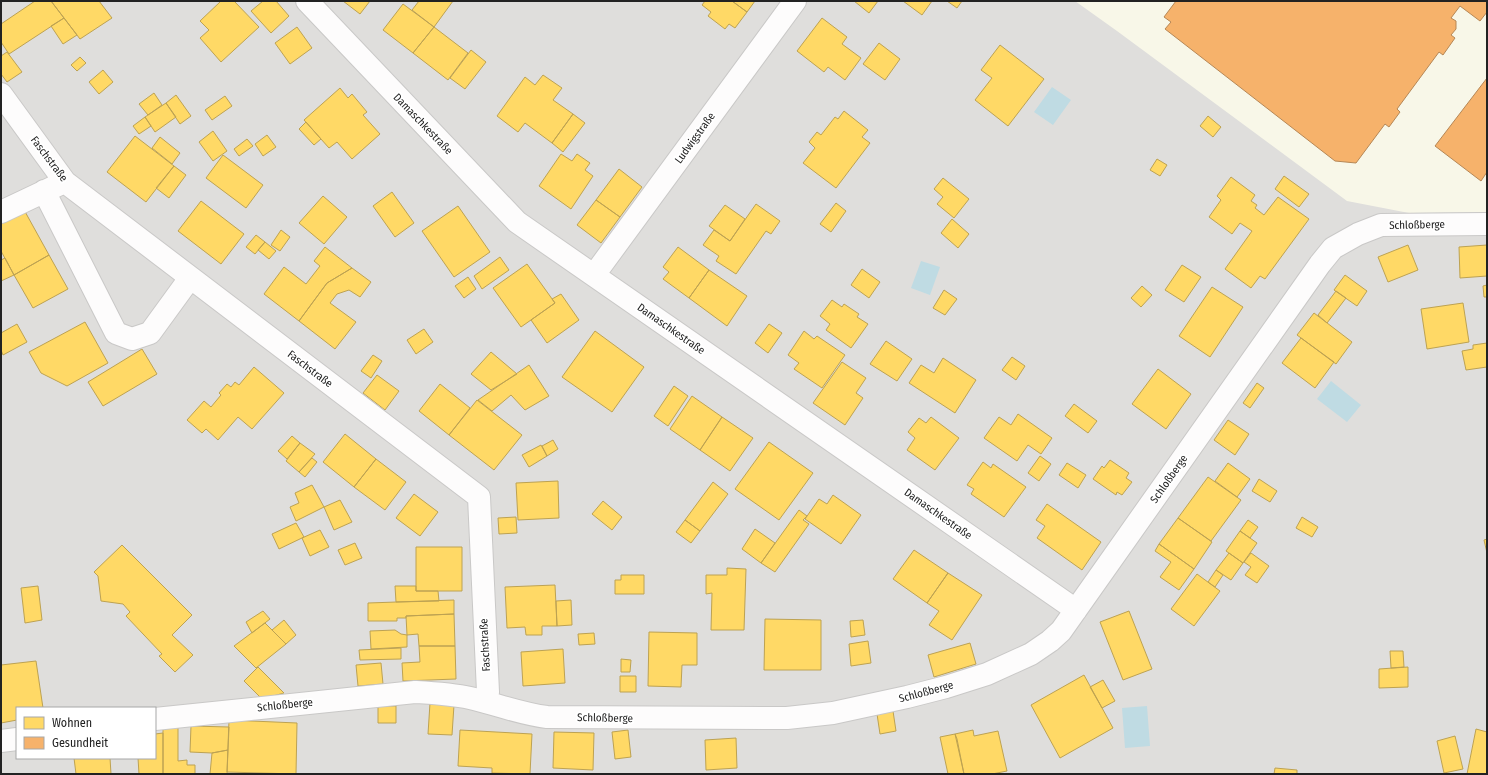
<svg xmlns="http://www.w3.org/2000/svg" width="1488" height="775" viewBox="0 0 1488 775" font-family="'Fira Sans Condensed',sans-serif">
	<rect width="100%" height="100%" fill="#f0eeeb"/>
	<path fill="#dfdedc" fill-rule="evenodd" d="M1,1h1486v773h-1486zM17,708h138v50h-138z"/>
	<path fill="#f8f7e8" d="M1075,1h412v211l-78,1 -62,-12 -230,-170z"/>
	<path fill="#bfdbe3" d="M1052,87l19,13 -18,25 -19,-13z
		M921,261l19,6 -10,28 -19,-7z
		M1331,381l30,24 -14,17 -30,-23z
		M1147,706l3,40 -25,2 -3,-40z"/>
	<path fill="#ffd966" stroke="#bda252" d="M35,1h16l13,17 -55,36 -8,-12v-18z
		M51,1h48l13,17 -32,21z
		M221,1h13l25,26 -38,35 -21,-24 9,-8 -9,-9z
		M263,1h13l13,15 -18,17 -20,-22z
		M343,1h27l-10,13z
		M419,1h34l-19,26 -22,-17z
		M705,1h27l15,11 -12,16 -6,-4 -4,5 -17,-13 3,-4 -9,-7z
		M732,1h23l-8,11z
		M854,1h24l-9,12z
		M903,1h29l-10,14z
		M947,1h15l-5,7z
		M403,4l31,23 -21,26 -30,-23z
		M64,18l13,17 -14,9 -12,-18z
		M822,18l25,19 -5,7 19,14 -16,22 -17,-13 -4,5 -27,-21z
		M297,27l15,21 -22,16 -15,-21z
		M434,27l34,26 -20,27 -35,-27z
		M879,43l21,16 -15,21 -22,-16z
		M1000,45l44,34 -36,47 -33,-26 17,-22 -11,-8z
		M471,50l15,12 -21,27 -15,-11z
		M7,52l15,20 -15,10 -6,-8v-18z
		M80,57l6,6 -9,8 -6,-6z
		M103,70l10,12 -14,12 -10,-12z
		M543,75l19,13 -9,12 20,14 -21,29 -27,-20 -7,9 -21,-16 28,-39 10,8z
		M340,88l8,10 4,-4 15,18 -4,3 17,19 -28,25 -15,-17 -8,6 -25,-28z
		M154,93l8,12 -14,10 -9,-11z
		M176,95l15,21 -11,8 -14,-21z
		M225,96l7,10 -20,14 -7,-10z
		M166,103l10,14 -21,15 -10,-15z
		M844,111l24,19 -6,7 8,6 -34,45 -33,-25 12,-15 -6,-6 8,-10 4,3 14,-18 3,2z
		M573,114l12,9 -22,29 -11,-9z
		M1208,116l13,11 -8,10 -13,-11z
		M145,117l6,9 -12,8 -6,-8z
		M306,122l15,17 -7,6 -15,-16z
		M213,131l14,20 -14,10 -14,-19z
		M267,135l9,12 -13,9 -8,-12z
		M135,136l39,30 -28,36 -39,-30z
		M160,137l20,16 -8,11 -20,-16z
		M247,139l6,7 -14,10 -5,-7z
		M561,154l11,7 5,-7 13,9 -5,7 8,6 -22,33 -32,-23z
		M223,155l40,30 -17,23 -40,-30z
		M1157,159l10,6 -7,11 -10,-6z
		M174,166l12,9 -17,23 -13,-10z
		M619,169l23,18 -22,30 -24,-17z
		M1284,176l25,18 -10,13 -24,-18z
		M1231,177l24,18 -4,6 6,4 -2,3 9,7 14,-18 31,22 -44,60 -5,-3 -9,12 -26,-19 27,-38 -12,-8 -8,11 -23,-17 12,-17 -4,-4z
		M943,178l26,21 -15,19 -17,-14 6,-7 -9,-8z
		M392,192l22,31 -19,14 -22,-31z
		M323,196l24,21 -23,27 -25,-21z
		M596,200l24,17 -19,26 -24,-18z
		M201,201l43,33 -23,30 -43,-33z
		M836,203l10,8 -15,21 -11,-8z
		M756,204l24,17 -9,13 -5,-3 -30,43 -20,-13 3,-5 -16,-11 11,-15 16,11z
		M725,205l20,14 -15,22 -21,-15z
		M458,206l32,46 -36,25 -32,-46z
		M23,208l26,47 -35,20 -13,-24v-31z
		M952,219l17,15 -11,14 -17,-15z
		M281,230l9,7 -10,14 -9,-6z
		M256,235l9,7 -10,12 -9,-7z
		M265,242l11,9 -7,8 -11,-9z
		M1408,245l10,25 -30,12 -10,-25z
		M1487,245v31l-27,2 -1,-31z
		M325,247l27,21 -25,15 -28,38 -35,-27 20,-27 22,17 14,-18 -6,-5z
		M678,247l31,23 -20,28 -26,-19 6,-7 -6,-5z
		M49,255l19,34 -35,19 -19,-33z
		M500,257l9,13 -27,19 -8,-13z
		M5,258l9,17 -13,6v-21z
		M527,264l28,39 -34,24 -28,-39z
		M1182,265l19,12 -17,25 -19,-12z
		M352,268l19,14 -11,15 -11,-7 -12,4 -7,9 26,19 -21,27 -36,-28 28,-38z
		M862,269l18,13 -11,16 -18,-13z
		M709,270l38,26 -20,30 -38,-28z
		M1345,275l22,16 -10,15 -23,-16z
		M468,277l8,12 -12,9 -9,-12z
		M1487,285v12h-3l-1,-11z
		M1142,286l10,9 -11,12 -10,-9z
		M1212,287l31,20 -33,50 -31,-21z
		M944,290l13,9 -12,16 -12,-7z
		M1336,291l10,7 -19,25 -9,-8z
		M561,294l18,26 -32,23 -16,-23 24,-17 -3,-4z
		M832,300l10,7 2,-3 15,10 -2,3 11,7 -17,24 -25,-18 4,-6 -10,-8z
		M1463,303l6,39 -42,7 -6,-40z
		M1314,313l38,29 -16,22 -39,-29z
		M85,322l23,41 -41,23 -26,-13 -12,-21z
		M17,324l10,18 -24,13 -2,-5v-17z
		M769,324l13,9 -14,20 -13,-10z
		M424,329l9,13 -17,12 -9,-14z
		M595,331l49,36 -32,45 -50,-35z
		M804,331l10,8 3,-3 28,19 -23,33 -28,-19 5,-6 -11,-8z
		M1301,338l33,24 -19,26 -33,-25z
		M886,341l26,18 -15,22 -27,-17z
		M1487,343v24l-21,3 -4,-19 11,-2v-4z
		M142,349l15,25 -54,32 -15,-24z
		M491,352l26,22 -26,16 -20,-16z
		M373,355l9,6 -11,17 -10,-7z
		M1012,357l13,9 -9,14 -14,-10z
		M943,358l33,22 -21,33 -46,-30 12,-18 13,8z
		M842,362l24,16 -10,15 7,5 -18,27 -32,-22z
		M529,365l20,31 -24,14 -14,-15 -19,16 -14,-11z
		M254,367l30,26 -32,36 -14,-12 -20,23 -12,-11 -4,4 -15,-13 17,-19 7,6 10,-12 -2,-2 8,-9 4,3 4,-5 4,3z
		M1158,369l33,25 -25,35 -34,-25z
		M377,375l22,16 -14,19 -22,-17z
		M1257,383l7,5 -14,20 -7,-5z
		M440,384l30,24 -21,27 -30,-24z
		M674,386l14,10 -20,30 -14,-10z
		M692,396l30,21 -22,33 -30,-21z
		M477,400l45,35 -28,35 -45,-35z
		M1074,404l23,17 -9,12 -23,-17z
		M1018,414l34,24 -11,16 -13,-9 -11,16 -33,-23 15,-21 12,8z
		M722,417l31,21 -23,33 -30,-21z
		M931,417l28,21 -24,32 -28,-20 8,-12 -7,-6 11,-14 7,5z
		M1228,420l21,14 -14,21 -21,-15z
		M345,434l31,25 -22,28 -31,-25z
		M292,436l8,7 -13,16 -9,-8z
		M553,440l5,9 -11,7 -5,-10z
		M769,442l44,31 -34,47 -44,-31z
		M300,443l15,11 -16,18 -13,-11z
		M541,445l6,11 -18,11 -7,-12z
		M1040,456l11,8 -12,17 -11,-8z
		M312,458l5,4 -12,15 -6,-5z
		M376,459l30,23 -21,28 -31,-23z
		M1110,460l19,13 -3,5 6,4 -10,13 -5,-3 -1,3 -23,-16 9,-13 2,2z
		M983,462l8,6 2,-4 33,23 -22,30 -33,-23 3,-5 -7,-4z
		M1067,463l19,12 -8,13 -19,-13z
		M1228,463l22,16 -13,18 -22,-16z
		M1208,477l33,23 -30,41 -33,-23z
		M1259,479l18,12 -7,11 -18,-11z
		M558,481l1,37 -41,2 -2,-37z
		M713,482l15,12 -28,37 -15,-11z
		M312,485l12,22 -28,14 -6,-14 9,-4 -4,-10z
		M414,494l24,18 -18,24 -24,-18z
		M833,495l28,20 -20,29 -36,-25 14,-20 8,5z
		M340,500l12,22 -18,8 -10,-23z
		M603,501l19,16 -10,13 -20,-16z
		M1047,504l54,38 -19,28 -45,-32 8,-12 -9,-6z
		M799,510l8,6 -4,4 6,4 -34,48 -14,-9z
		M516,517l1,16 -18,1 -1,-16z
		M1302,517l16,10 -6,10 -16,-9z
		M1178,518l34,24 -18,27 -35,-25z
		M685,520l15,11 -9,12 -15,-11z
		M1248,520l10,7 -8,11 -10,-7z
		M296,523l8,14 -25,12 -7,-15z
		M755,529l20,14 -14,20 -19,-14z
		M320,530l9,17 -19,9 -8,-18z
		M1240,531l17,12 -14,20 -17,-12z
		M1487,539v14l-3,-13z
		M355,543l7,15 -17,7 -7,-15z
		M1159,544l35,25 -15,21 -19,-13 11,-15 -16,-11z
		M122,545l70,70 -20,20 21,20 -18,17 -16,-16 3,-2 -36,-38 4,-4 -7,-8 -22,-3 -3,-25 -4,-4z
		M416,547h46v44h-46z
		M914,550l34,23 -21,30 -34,-24z
		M1229,553l14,10 -12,17 -15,-10z
		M1251,553l18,13 -12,17 -12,-8 6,-8 -7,-5z
		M727,568l19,1 -2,61h-33l1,-37 -6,1v-19h21z
		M1216,570l7,5 -8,12 -7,-5z
		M948,573l34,22 -30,45 -23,-15 10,-14 -12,-8z
		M1197,574l23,17 -26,35 -23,-17z
		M621,575h23v19h-29v-14h6z
		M555,585l2,41h-15v9h-16l-1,-8 -18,1 -2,-41z
		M38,586l4,34 -17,3 -4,-35z
		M395,586h21v5h22l1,10 -43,1z
		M454,600v14l-48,2v2h-9v3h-29v-18z
		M571,600l1,25 -15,1 -1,-25z
		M263,611l7,8 -18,14 -6,-11z
		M1129,611l23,58 -29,11 -23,-58z
		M454,614l1,32h-36l-1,-12 -11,1 -1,-19z
		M765,619l56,1v50h-57z
		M284,620l12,15 -10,9 -14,-14z
		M863,620l2,15 -14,2 -1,-16z
		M265,623l21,21 -30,24 -22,-22z
		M395,630l6,4 6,1v12l-36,2 -1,-18z
		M649,632l48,1v32h-15l-1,22 -33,-1z
		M594,633l1,11 -16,1 -1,-11z
		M868,641l3,22 -20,3 -2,-22z
		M970,643l6,21 -42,13 -6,-22z
		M419,646h36l1,33 -53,2 -1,-18 18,-1z
		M401,648v11l-41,1 -1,-10z
		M563,649l2,34 -42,3 -2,-34z
		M1390,651h13l1,16 -13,1z
		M621,659l10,1 -1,12h-9z
		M36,661l7,47h-26v12l-16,3v-58z
		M381,663l2,21 -25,2 -2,-21z
		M258,667l26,26 -22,6 -18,-18z
		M1408,667v20l-29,1v-19z
		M1084,675l29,53 -53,30 -29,-53z
		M620,676h16v16h-16z
		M1103,680l12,21 -13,7 -12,-21z
		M430,703l24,2 -2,30 -24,-1z
		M378,706h18v17h-18z
		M893,711l3,20 -16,3 -3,-20z
		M229,720l68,3 -1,51 -69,-2z
		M163,725h15v36l9,-1v5h8v9h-32z
		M191,726l38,1 -1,23 -16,3 -22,-1z
		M1476,729l11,3v42h-20z
		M460,730l72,4 -2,40 -38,-1v-5l-34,-2z
		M628,730l3,27 -16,2 -3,-27z
		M973,730l1,6 24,-5 9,40 -15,3h-28l-9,-40z
		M554,732l40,1 -1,37 -40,-2z
		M163,733v41h-24l-1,-16h17v-24z
		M955,734l2,5 7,35h-16l-8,-37z
		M1455,736l8,33 -19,4 -7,-32z
		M736,738l1,30 -31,2 -1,-30z
		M228,750l-1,24h-17l2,-21z
		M74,758h36l1,16h-35z
		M1275,768l22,2v4h-23z"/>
	<path fill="#f6b26b" stroke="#b68755" d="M1176,1h311v11l-7,9 -20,-15 -9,12 5,3v8l-5,6 4,3 -12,17 -4,-3 -42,57 3,3 -11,15 -4,-3 -29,39 -21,-2 -170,-132 6,-7 -7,-5z
		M1487,78v94l-6,9 -46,-35z"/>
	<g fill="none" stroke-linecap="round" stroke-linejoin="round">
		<g stroke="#c9c8c7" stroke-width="24">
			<path id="minor" d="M307,1l210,221 559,388
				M1,94l64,88 414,315 9,195 -2,10
				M44,191l72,142 16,6 18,-6 40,-55
				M1,212l57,-27
				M594,275l201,-274
				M155,719l260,-27c18,1 37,2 55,6 26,6 51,16 77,19l240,1 46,-5 74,-16 39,-10 41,-13 44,-20 19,-13 11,-10 259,-367 13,-16 25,-14 23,-9 106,-1
				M1,741l16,-2"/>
		</g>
		<use href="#minor" stroke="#fdfcfc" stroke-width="22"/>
	</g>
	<g text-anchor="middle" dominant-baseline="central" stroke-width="4" stroke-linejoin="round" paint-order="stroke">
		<g font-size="11" fill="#222" stroke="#fff">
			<text transform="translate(423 124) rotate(46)">Damaschkestraße</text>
			<text transform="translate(695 138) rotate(-54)">Ludwigstraße</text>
			<text transform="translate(49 159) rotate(53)">Faschstraße</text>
			<text transform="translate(1417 225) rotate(-1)">Schloßberge</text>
			<text transform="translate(671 329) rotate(35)">Damaschkestraße</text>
			<text transform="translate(310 369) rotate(37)">Faschstraße</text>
			<text transform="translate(1169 479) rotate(-55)">Schloßberge</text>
			<text transform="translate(938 514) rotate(35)">Damaschkestraße</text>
			<text transform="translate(485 645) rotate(-93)">Faschstraße</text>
			<text transform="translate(926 692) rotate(-15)">Schloßberge</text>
			<text transform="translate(285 705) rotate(-6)">Schloßberge</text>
			<text transform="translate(605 718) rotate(1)">Schloßberge</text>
		</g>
	</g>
	<rect width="1488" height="775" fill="none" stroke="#222222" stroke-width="4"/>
	<rect x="16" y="707" width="140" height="52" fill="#ffffff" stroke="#a7a7a7"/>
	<rect x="24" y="717" width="20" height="12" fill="#ffd966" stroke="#a7a7a7"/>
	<text x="52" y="727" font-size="12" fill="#222222">Wohnen</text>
	<rect x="24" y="737" width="20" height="12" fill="#f6b26b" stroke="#a7a7a7"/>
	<text x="52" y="747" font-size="12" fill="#222222">Gesundheit</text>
</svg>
